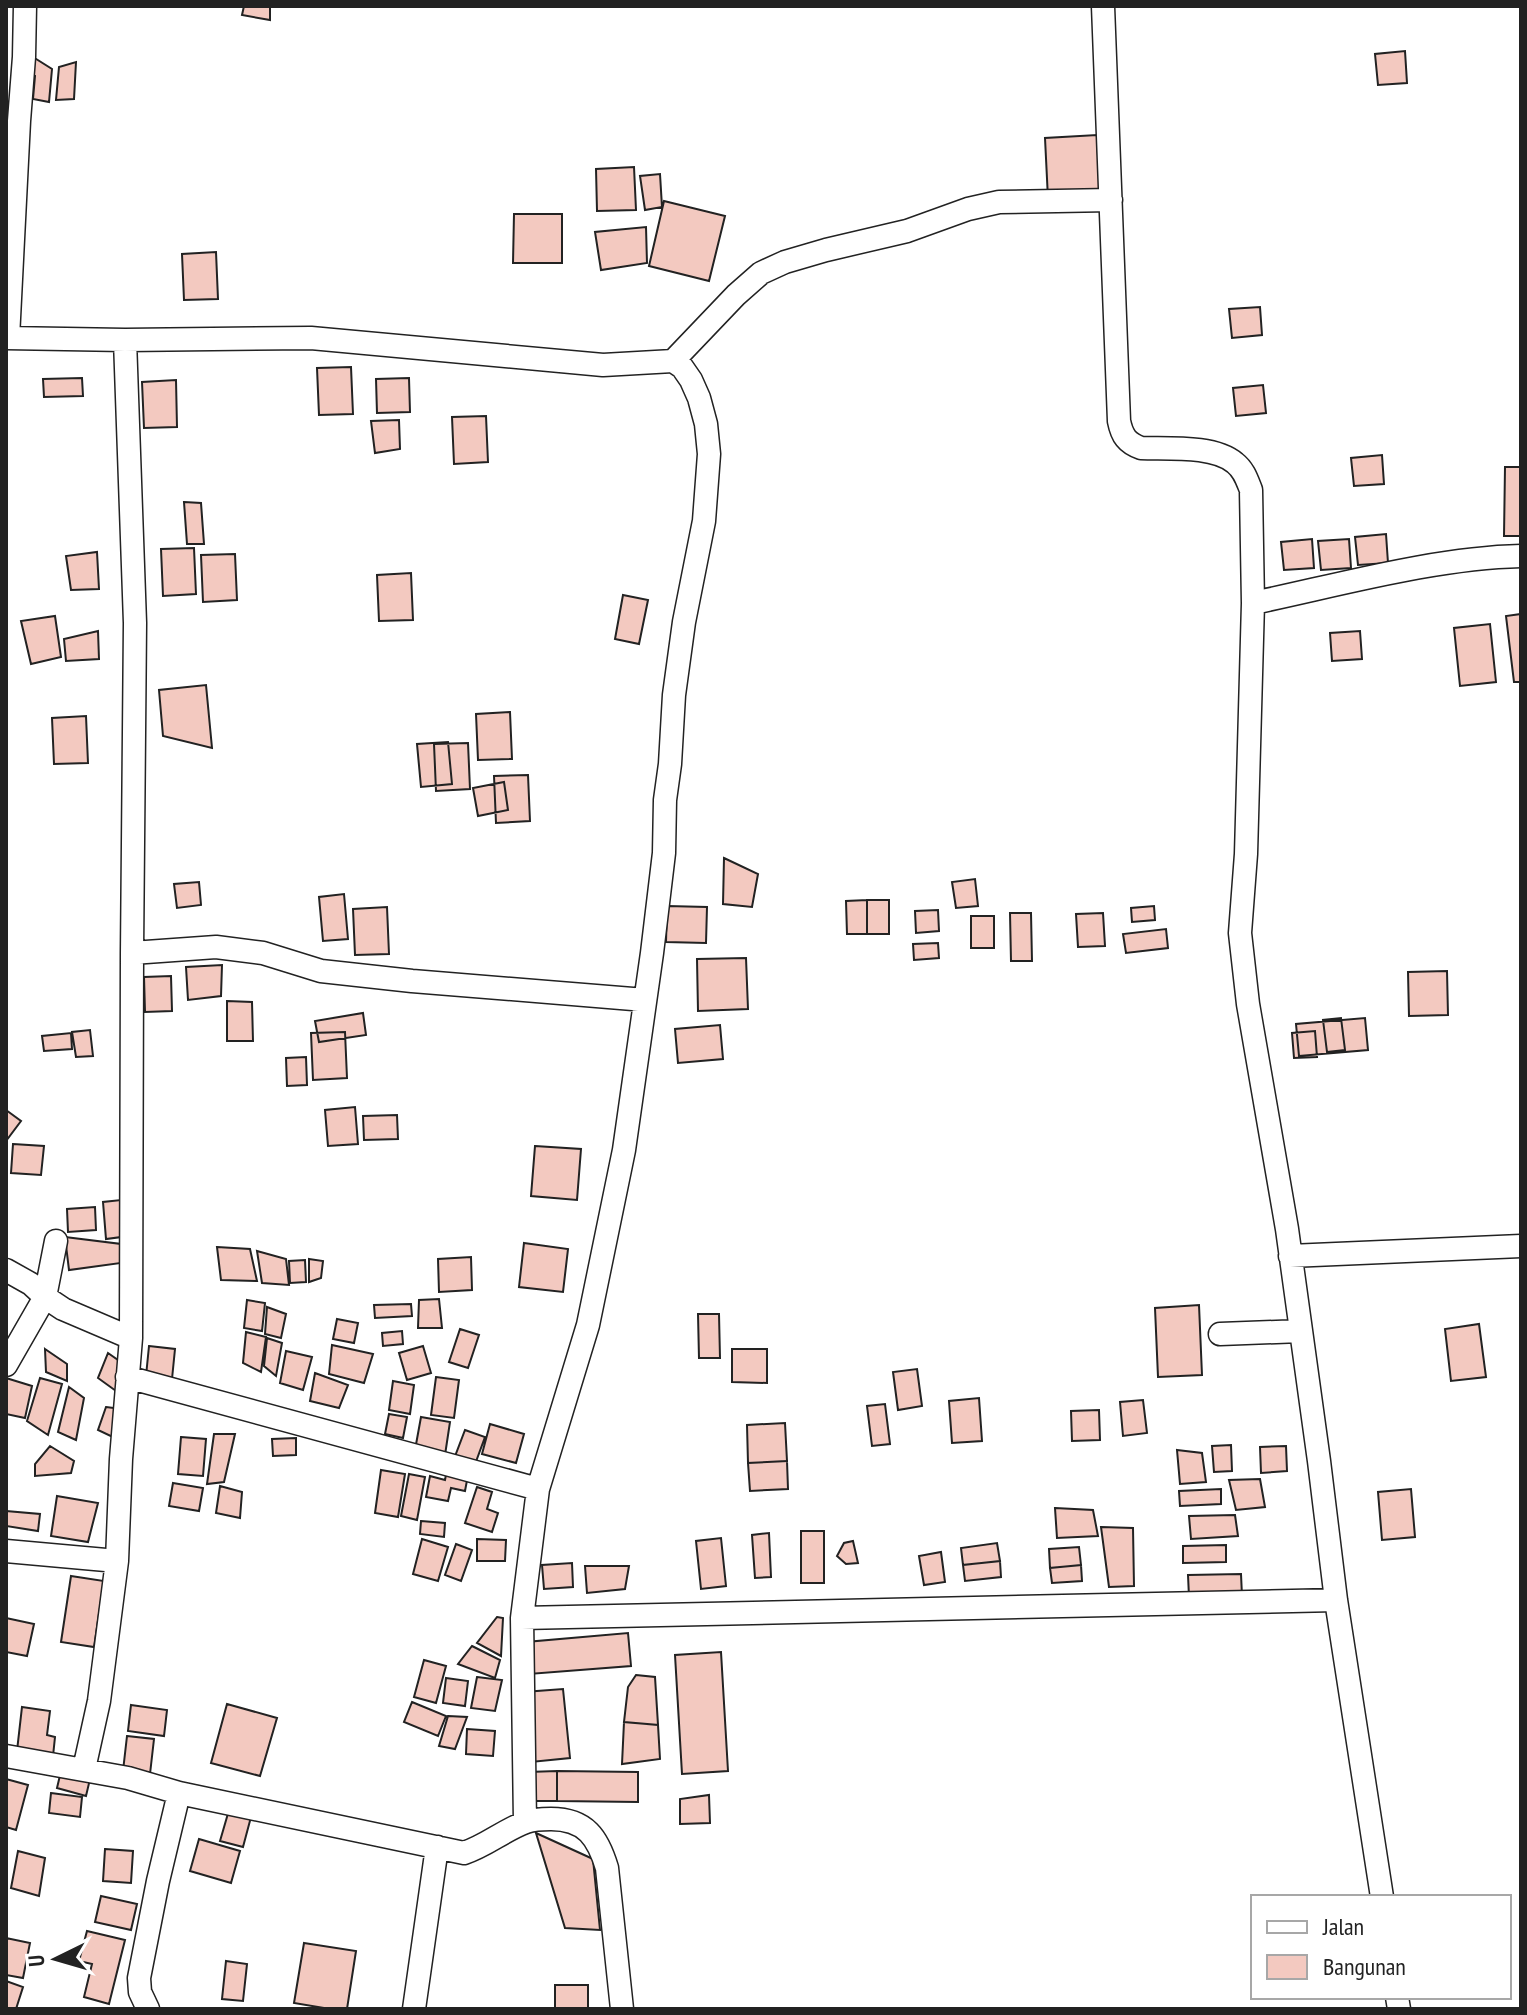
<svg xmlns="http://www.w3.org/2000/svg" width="1527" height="2015" viewBox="0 0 1527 2015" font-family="'PT Sans Narrow',sans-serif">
	<rect width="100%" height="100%" fill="#fff"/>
	<path fill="#f3c9c0" stroke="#222" stroke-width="2" d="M244,6h26v14l-28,-5z
		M1405,51l2,32 -29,2 -3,-31z
		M33,57l19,12 -3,33 -16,-3 2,-23 -12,-4z
		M76,62l-2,37 -18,1 3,-33z
		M1097,135l3,62 -52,2 -3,-61z
		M634,167l2,43 -39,1 -1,-42z
		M660,174l2,33 -17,3 -5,-34z
		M664,201l61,15 -16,65 -60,-15z
		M514,214h48v49h-49z
		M646,227l1,36 -46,7 -6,-38z
		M216,252l2,47 -34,1 -2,-46z
		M1260,307l2,28 -30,3 -3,-29z
		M351,367l2,47 -34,1 -2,-47z
		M82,378l1,18 -39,1 -1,-18z
		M409,378l1,34 -33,1 -1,-34z
		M176,380l1,47 -33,1 -2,-46z
		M1263,385l3,28 -30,3 -3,-28z
		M486,416l2,46 -34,2 -2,-47z
		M399,420l1,29 -25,4 -4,-32z
		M1382,455l2,29 -30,2 -3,-28z
		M1505,467h16v69h-17z
		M184,502l17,1 3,41h-17z
		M1386,534l2,29 -30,2 -3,-28z
		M1312,539l2,29 -30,2 -3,-28z
		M1349,539l2,29 -30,2 -3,-29z
		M194,548l2,46 -33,2 -2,-47z
		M97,552l2,37 -28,1 -5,-34z
		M235,554l2,46 -34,2 -2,-47z
		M411,573l2,47 -34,1 -2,-46z
		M623,595l25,5 -9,44 -24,-5z
		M1521,614v68h-7l-8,-66z
		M55,616l6,41 -30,7 -10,-43z
		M1490,624l6,58 -36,4 -6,-58z
		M98,631l1,28 -33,2 -2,-22z
		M1360,631l2,28 -30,2 -2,-28z
		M206,685l6,63 -49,-12 -4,-46z
		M510,712l2,47 -34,1 -2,-46z
		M86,716l2,47 -34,1 -2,-46z
		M448,742l4,42 -31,3 -4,-43z
		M468,743l2,46 -34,2 -2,-47z
		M528,775l2,46 -34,2 -2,-47z
		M504,782l4,28 -30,6 -5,-28z
		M724,858l34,16 -6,33 -29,-3z
		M975,879l3,27 -22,2 -4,-26z
		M199,882l2,23 -24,3 -3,-24z
		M344,894l4,45 -25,2 -4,-44z
		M867,900v34h-20l-1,-33z
		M867,900h22v34h-22z
		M667,906l40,1 -1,36 -40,-1z
		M1154,906l1,14 -23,2 -1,-14z
		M387,907l2,47 -34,1 -2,-46z
		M938,910l1,21 -23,2 -1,-22z
		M1010,913h21l1,48h-21z
		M1103,913l2,33 -27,1 -2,-33z
		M971,916h23v32h-23z
		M1166,929l2,19 -42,5 -3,-19z
		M938,943l1,15 -25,2 -1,-16z
		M746,958l2,51 -50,2 -1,-52z
		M222,965l-1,31 -33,4 -2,-33z
		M1447,971l1,44 -39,1 -1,-44z
		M171,976l1,35 -27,1 -1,-35z
		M227,1001l25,1 1,39h-26z
		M363,1013l3,22 -47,7 -4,-21z
		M1341,1018l4,32 -18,2 -4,-32z
		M1365,1018l3,32 -69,6 -3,-32z
		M720,1025l3,34 -45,4 -3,-34z
		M90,1030l3,26 -17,1 -4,-25z
		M1315,1031l2,26 -23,1 -2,-25z
		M345,1032l2,46 -34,2 -2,-47z
		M71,1033l1,16 -28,2 -2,-15z
		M306,1057l1,28 -20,1 -1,-28z
		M355,1107l3,37 -30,2 -3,-36z
		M6,1110l15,11 -15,20z
		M397,1115l1,24 -34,1 -1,-24z
		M13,1144l31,2 -3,29 -30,-2z
		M535,1146l46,3 -4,51 -46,-4z
		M121,1200v37l-15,2 -3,-37z
		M95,1207l1,23 -28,2 -1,-23z
		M65,1237l56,7v19l-52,7z
		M524,1243l44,6 -5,43 -44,-5z
		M217,1247l33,2 7,32 -36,-1z
		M257,1251l29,8 3,26 -27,-2z
		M471,1257l1,33 -33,2 -1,-33z
		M309,1259l14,2 -2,17 -12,4z
		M305,1260l1,22 -16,1 -1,-22z
		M439,1299l3,29h-24l1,-28z
		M247,1300l18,3 -3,28 -18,-3z
		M411,1304l1,12 -37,2 -1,-13z
		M1199,1305l3,70 -44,2 -3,-69z
		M267,1307l19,7 -5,24 -16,-4z
		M698,1314h21l1,44h-21z
		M337,1319l21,4 -4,20 -21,-4z
		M1479,1324l7,53 -35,4 -6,-52z
		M460,1329l19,6 -11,33 -19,-6z
		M402,1331l1,13 -20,2 -1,-13z
		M246,1332l20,5 -5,35 -18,-9z
		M267,1338l15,5 -6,33 -12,-10z
		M332,1345l41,9 -9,29 -35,-9z
		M149,1346l26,3 -3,30 -26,-3z
		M423,1346l8,27 -24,7 -8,-27z
		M45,1349l22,15v17l-21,-9z
		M732,1349h35v34l-35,-1z
		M286,1351l26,6 -9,33 -23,-7z
		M108,1353l17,12 -9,26 -18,-13z
		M917,1369l5,37 -24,4 -5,-38z
		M315,1373l33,12 -9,23 -29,-7z
		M436,1377l23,3 -5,38 -23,-3z
		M6,1378l26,8 -7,32 -19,-4z
		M40,1378l22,6 -14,51 -21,-14z
		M393,1381l21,4 -4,29 -21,-4z
		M69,1387l15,11 -8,42 -18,-8z
		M979,1398l3,43 -30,2 -3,-42z
		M1143,1400l4,33 -24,3 -3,-34z
		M885,1404l5,40 -18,2 -5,-40z
		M106,1407l16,2 -5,30 -19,-9z
		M1099,1410l1,30 -28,1 -1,-30z
		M389,1414l18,3 -4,21 -18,-4z
		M421,1417l29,5 -5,33 -30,-5z
		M785,1423l2,38 -39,2 -1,-38z
		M490,1424l34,10 -8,29 -34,-9z
		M465,1430l20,7 -11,30 -20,-8z
		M214,1434h21l-11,48 -17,2z
		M181,1437l25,2 -3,37 -25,-2z
		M296,1438v17l-23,1 -1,-17z
		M1231,1445l1,26 -18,1 -2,-26z
		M50,1446l24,15 -3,12 -36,3v-12z
		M1286,1446l1,25 -26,2 -1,-26z
		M1177,1450l25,3 4,29 -26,2z
		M787,1461l1,28 -38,2 -2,-28z
		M381,1470l24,4 -7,43 -23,-4z
		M447,1470l21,5 -3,16 -14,-3 -3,13 -22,-4 4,-21 15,4z
		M409,1474l16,3 -8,43 -16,-4z
		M1260,1479l5,28 -29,3 -7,-30z
		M173,1483l30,5 -4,23 -30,-5z
		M220,1486l22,6 -2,26 -24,-5z
		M477,1487l15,5 -5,17 11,4 -6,19 -27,-9z
		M1221,1489v15l-41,2 -1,-15z
		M1411,1489l4,48 -33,3 -4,-48z
		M57,1496l41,7 -10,39 -37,-6z
		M1055,1508l38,2 5,26 -41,2z
		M6,1511l34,3 -2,17 -32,-5z
		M1235,1515l3,21 -47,3 -2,-23z
		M421,1521l24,2 -1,14 -24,-3z
		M1101,1527l32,1 1,58 -25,1z
		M801,1531h23v52h-23z
		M769,1533l2,44 -16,1 -3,-43z
		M721,1538l5,48 -25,3 -5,-48z
		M422,1539l26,8 -10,34 -25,-7z
		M477,1539l29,1 -1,21h-28z
		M853,1541l5,22 -12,1 -9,-8 7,-13z
		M997,1543l3,18 -37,4 -2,-17z
		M456,1544l16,6 -11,31 -16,-6z
		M1226,1545v17l-43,1v-17z
		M1079,1547l2,18 -31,3 -1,-19z
		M941,1552l4,30 -21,3 -5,-29z
		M1000,1561l1,16 -36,4 -2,-16z
		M572,1563l1,24 -29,2 -2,-24z
		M1081,1565l1,16 -30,2 -2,-15z
		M585,1566h44l-4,23 -38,4z
		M1241,1574l1,22 -53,1 -1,-22z
		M71,1576l33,5 -10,66 -33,-5z
		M497,1617l6,1 -2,38 -24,-13z
		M6,1618l28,6 -7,32 -21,-4z
		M628,1633l3,33 -102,8 -3,-32z
		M472,1646l28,14 -5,18 -37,-14z
		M721,1652l7,119 -46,3 -7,-119z
		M424,1660l22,6 -10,37 -22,-6z
		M636,1675l19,2 3,48 -34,-3 4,-35z
		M477,1677l25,3 -7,31 -24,-3z
		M446,1678l22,3 -3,25 -22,-3z
		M563,1689l7,69 -39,4 -7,-70z
		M412,1702l34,14 -8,20 -34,-14z
		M227,1704l50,14 -17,58 -49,-13z
		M131,1705l36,5 -3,26 -36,-5z
		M22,1707l28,4 -3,24 8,2 -2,19 -36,-5z
		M448,1716l19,1 -12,32 -16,-3z
		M624,1722l34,3 2,34 -38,5z
		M467,1729l28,2 -2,25 -27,-2z
		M127,1736l27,3 -4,35 -27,-3z
		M61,1771l29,8 -4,17 -29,-8z
		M557,1771l81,1v30l-81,-1z
		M557,1771v30h-29v-29z
		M6,1779l22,6 -12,45 -10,-3z
		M51,1793l31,4 -2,20 -31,-4z
		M709,1795l1,28 -30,1v-25z
		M229,1810l22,7 -8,30 -23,-6z
		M536,1833l57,26 7,71 -35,-2z
		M199,1839l41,12 -9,32 -41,-12z
		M105,1849l28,2 -2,32 -28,-2z
		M18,1851l27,7 -6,38 -28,-8z
		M101,1896l36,8 -6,26 -36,-8z
		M87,1931l38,9 -16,64 -25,-7 8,-33 -13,-3z
		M6,1938l24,5 -7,35 -17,-3z
		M304,1943l52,8 -9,58h-17l-36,-6z
		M226,1961l21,3 -4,37 -21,-2z
		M6,1981l17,6 -7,22h-10z
		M555,1985h33v24h-33z"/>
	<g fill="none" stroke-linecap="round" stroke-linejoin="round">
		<g stroke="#222" stroke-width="25">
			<path id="minor" d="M1103,6l16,415c3,15 8,22 22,27 27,1 73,-3 94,15 9,7 12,17 16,27l2,113 -7,251 -6,79 8,71 39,225 32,232 17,139 46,297
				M6,338l119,2 186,-2 292,27 70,-4 9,6 9,13 8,18 7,26 3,30 -5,67 -20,101 -10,73 -4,69 -5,36 -1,53 -12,100 -28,197 -36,175 -50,164 -16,129 3,204
				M8,338l11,-217 5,-64 1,-51
				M673,361l63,-66 25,-22 24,-11 41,-12 81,-19 61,-22 31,-7 112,-2
				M1253,603c86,-18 181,-45 268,-47
				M132,953l84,-6 47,6 58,18 91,10 233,19
				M1290,1256l231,-10
				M6,1270l25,14 14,13
				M45,1297l11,-56
				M1220,1334l81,-3
				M6,1365l39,-68 18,12 68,29
				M127,1377l411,112
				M6,1551l111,10
				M522,1618l814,-18
				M6,1756l122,22 51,15 285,60c22,-7 40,-23 62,-31 8,-3 17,-3 25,-3 35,0 47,19 56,49l15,141
				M84,1769l15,-68 18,-140 4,-102 10,-121 1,-385 3,-330 -10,-283
				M1397,1997l2,12
				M148,2009l-8,-17 -1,-14 19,-97 21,-88
				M414,2009l23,-162"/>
		</g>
		<use href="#minor" stroke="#fff" stroke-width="22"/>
	</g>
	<rect width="1527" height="2015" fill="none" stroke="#222222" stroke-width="16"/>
	<rect x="1251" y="1895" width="260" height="104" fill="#ffffff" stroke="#a7a7a7" stroke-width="2"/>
	<rect x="1267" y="1921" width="40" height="12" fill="#ffffff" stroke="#a7a7a7" stroke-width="2"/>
	<text x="1323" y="1935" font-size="24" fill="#222222">Jalan</text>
	<rect x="1267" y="1955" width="40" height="24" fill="#f3c9c0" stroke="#a7a7a7" stroke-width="2"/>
	<text x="1323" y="1975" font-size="24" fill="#222222">Bangunan</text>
	<g transform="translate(56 1959) rotate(265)" stroke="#ffffff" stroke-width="6" paint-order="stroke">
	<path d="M0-6L14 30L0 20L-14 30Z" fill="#222222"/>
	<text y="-12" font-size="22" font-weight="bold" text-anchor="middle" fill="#222222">U</text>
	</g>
</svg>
